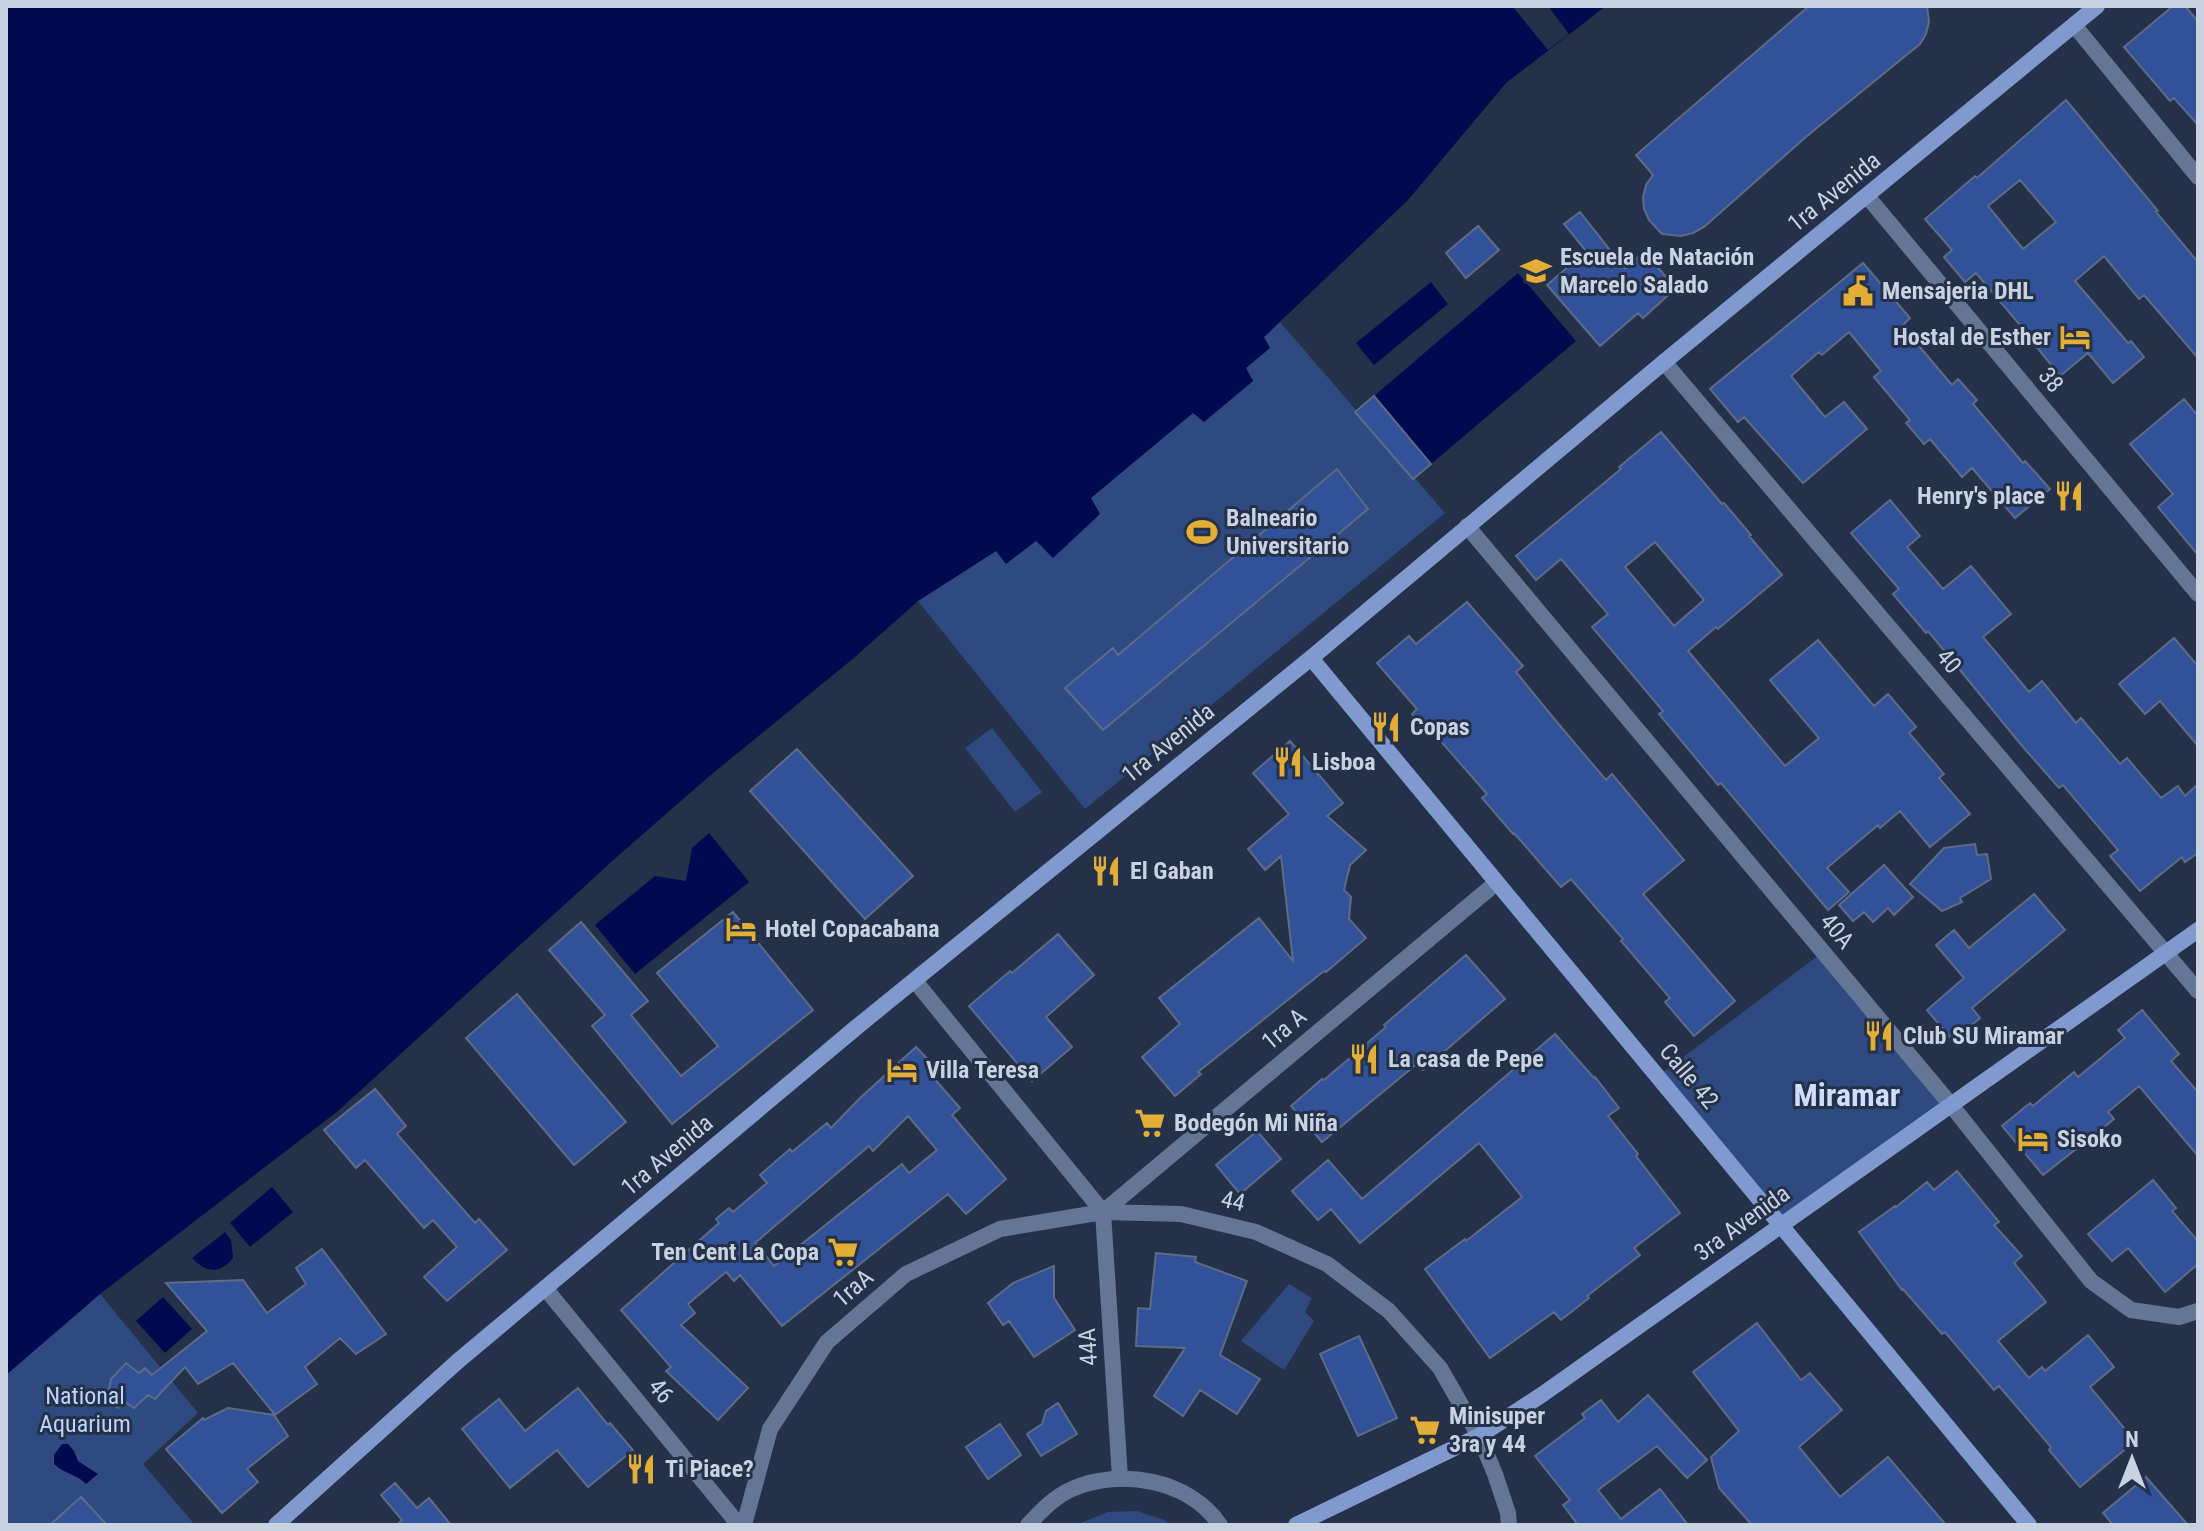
<svg xmlns="http://www.w3.org/2000/svg" width="2204" height="1531" viewBox="0 0 2204 1531" font-family="'Roboto Condensed',sans-serif">
	<rect width="100%" height="100%" fill="#253148"/>
	<path fill="#2f4a80" d="M1280,322l165,191 -360,296 -167,-208 78,-50 268,-214z
		M992,728l50,64 -27,20 -50,-64z
		M1823,952l128,153 -171,119 -122,-148z
		M1289,1284l23,14 -7,14 9,9 -30,49 -43,-29z
		M100,1294l98,119 -55,51 52,61h-189v-150z
		M1137,1511l27,9 7,5h-96l33,-13z"/>
	<path fill="#000a4f" d="M6,6h1600l-100,77 -98,117 -144,137 6,11 -24,20 7,13 -49,41 -11,-9 -102,85 9,16 -47,44 -17,-17 -30,23 -10,-13 -78,50 -63,56 -149,122 -87,76 -281,256 -238,183 -94,81z
		M1518,273l58,68 -145,123 -57,-68z
		M1431,282l17,22 -74,61 -18,-22z
		M709,833l40,49 -114,92 -40,-49 60,-49 31,5 6,-33z
		M272,1187l21,25 -43,35 -20,-24z
		M225,1232l6,8 2,18c-14,17 -26,15 -41,0z
		M163,1297l29,32 -27,24 -29,-32z
		M62,1444h6l6,7 4,10 20,13 -12,10c-9,-10 -22,-10 -32,-20v-9z"/>
	<path fill="#253148" d="M1512,6h36l21,28 -21,16z"/>
	<path fill="#315299" stroke="#5d6b86" stroke-width="2" fill-rule="evenodd" d="M1809,6h118l2,16 -3,12 -6,10 -113,92 -103,91 -11,6 -12,3 -19,-2 -13,-14 -5,-11 -1,-12 3,-12 7,-10 -17,-20z
		M2173,6h12l13,15v104l-24,-27 -4,3 -46,-54z
		M2066,100l92,111 -2,1 42,50v96l-54,-63 -5,4 -35,-43 -29,25 53,62 3,-2 13,16 -31,26 -25,-30 -28,23 -25,-31 1,-1 -60,-71 -11,9 -21,-25 8,-7 -27,-31 50,-43 2,2zM2020,180l36,42 -33,27 -35,-43z
		M1580,212l45,57 19,-17 32,36 -33,30 -5,-5 -38,33 -53,-61 39,-34 -22,-27z
		M1478,226l21,24 -33,28 -20,-25z
		M1863,263l47,55 -8,8 50,59 6,-6 19,21 -4,4 50,59 2,-2 25,28 -35,29 -43,-50 -10,9 -32,-38 -6,5 -18,-21 4,-3 -36,-43 7,-6 -32,-39 -27,23 -3,-3 -28,24 34,41 19,-15 23,27 -64,54 -59,-66 -6,5 -28,-33z
		M1374,396l57,68 -18,15 -58,-67z
		M2184,399l14,17v139l-40,-48 15,-13 -43,-50z
		M1661,432l61,72 2,-1 27,32 -2,1 33,39 -64,54 -2,-2 -28,24 97,115 34,-28 -49,-58 48,-40 56,66 14,-12 28,33 -7,6 35,41 -5,4 31,36 -40,33 -30,-36 -20,17 -2,-3 -51,43 22,24 -21,18 -107,-127 -3,2 -59,-71 4,-3 -71,-84 16,-13 -47,-55 -25,21 -20,-24 105,-87 -2,-2zM1655,542l49,58 -30,26 -49,-59z
		M1337,469l31,40 -265,221 -38,-42 48,-40 5,7z
		M1890,500l30,36 -13,11 36,42 28,-23 40,48 -28,23 46,55 13,-11 34,42 5,-5 39,46 7,-6 34,40 17,-12 7,10 13,-12v69l-13,9 -3,-5 -42,34 -30,-35 8,-6 -55,-65 -4,3 -36,-41 -95,-116 -2,2 -33,-39 6,-5 -48,-56z
		M1467,602l56,64 -7,6 40,49 50,59 6,-6 72,86 -41,34 92,107 -41,35 -29,-34 5,-4 -49,-57 2,-2 -52,-60 -10,8 -47,-54 -1,1 -31,-36 5,-4 -56,-64 -3,3 -16,-19 5,-5 -40,-46 32,-27 7,8z
		M2174,638l24,28v80l-38,-45 -15,13 -26,-30z
		M1290,741l53,62 -16,13 39,34 -16,15 -6,25 7,7 -2,22 17,19 -40,34 -2,-1 -126,101 3,2 -26,22 -33,-39 38,-33 -21,-26 100,-80 34,43 -12,-105 -16,14 -17,-21 41,-35 -36,-41z
		M797,749l116,127 -48,43 -115,-128z
		M1975,844l2,11 10,-1 4,25 -31,19 2,4 -20,9 -32,-27 34,-36z
		M1884,865l29,32 -19,18 -6,-7 -15,14 -9,-10 -11,9 -14,-16z
		M2034,894l31,36 -93,78 8,10 -27,23 -26,-31 37,-32 -28,-33 18,-15 15,18z
		M733,912l80,98 -141,114 -80,-98 13,-11 -56,-65 32,-28 67,79 -17,14 50,61 37,-30 -61,-73z
		M1058,934l36,41 -48,42 26,30 -40,34 -63,-75 41,-35 2,2z
		M1466,955l39,44 -82,71 -5,-7 -96,79 -31,-36 31,-27 2,1 62,-53 -2,-2z
		M517,994l109,128 -52,43 -108,-127z
		M2142,1010l37,44 -8,7 27,31v64l-59,-70 -31,26 6,7 -71,56 -41,-49 28,-23 3,3 41,-34 4,5 47,-39 -7,-8z
		M1555,1034l39,44 1,-1 24,31 -11,8 30,38 -2,2 44,57 -46,35 6,7 -53,41 2,2 -28,22 -7,-8 -64,46 -65,-89 40,-30 1,2 56,-44 -43,-54 -119,100 -29,-34 -13,11 -26,-29 36,-31 34,39z
		M916,1047l21,22 -6,6 29,33 -8,7 54,64 -40,35 -18,-20 -166,132 -42,-51 -6,6 -8,-9 -38,32 7,9 -14,12 67,63 -30,32 -52,-49 5,-4 -50,-57 98,-87 -3,-4 13,-11 4,4 34,-29 -7,-8 30,-26 2,3 35,-29 4,5 28,-29zM908,1116l29,34 -28,23 -7,-9 -128,102 -19,-23 114,-97 4,5z
		M375,1089l31,37 -9,8 78,89 4,-4 28,31 -60,51 -23,-24 33,-30 -24,-27 -9,8 -59,-68 -9,8 -32,-38z
		M1257,1131l24,28 -41,35 -24,-29z
		M1957,1171l42,51 -5,3 28,31 -8,7 32,39 -48,39 31,37 13,-11 3,4 43,-36 26,32 -24,20 45,54 -55,46 -31,-37 2,-3 -52,-61 -5,4 -49,-58 -3,2 -39,-45 -1,1 -43,-58 36,-26 1,1 31,-25 7,8z
		M2153,1180l23,28 -4,3 26,30v23l-33,28 -37,-44 -16,13 -24,-27z
		M322,1249l64,85 -30,20 -16,-16 -35,29 12,17 -42,31 -42,-52 -35,21 -13,-17 -30,32 -7,-4 -14,13 -9,-6 -7,6 -11,-9 4,-20 15,-16 13,10 6,-5 7,7 55,-44 -41,-48 77,-3 24,33 39,-29 -10,-16z
		M1156,1253l40,4 -1,5 52,19 -27,74 40,24 -23,35 -37,-24 -17,26 -29,-20 31,-48 -49,-2 2,-38 12,1z
		M1054,1266v32l21,32 -41,27 -25,-36 -6,4 -15,-22 25,-20z
		M1757,1323l44,57 9,-7 32,37 -43,37 41,50 48,-40 58,68h-194l-33,-37 -8,-31 28,-26 -46,-59z
		M1359,1336l38,82 -39,18 -38,-82z
		M578,1388l30,37 2,-2 23,27 -45,37 -31,-37 -47,38 -48,-59 37,-30 26,32z
		M1648,1395l59,65 -20,18 -30,-32 -59,44 23,29 39,-30 28,36h-110l-15,-20 7,-5 -35,-44 50,-38 -3,-4 19,-14 17,22z
		M1058,1403l19,31 -36,22 -14,-22 15,-10 4,-13z
		M228,1408l46,7 14,21 -41,33 11,13 -36,31 -56,-64 37,-31 1,2z
		M1000,1424l21,31 -33,24 -22,-32z
		M2146,1477l42,48h-75l-10,-12z
		M395,1483l22,25 12,-10 22,27h-54l5,-5 -21,-25z
		M81,1497l26,28h-57z"/>
	<g fill="none" stroke-linecap="round" stroke-linejoin="round">
		<path stroke="#647595" stroke-width="16" d="M2074,25l124,152
			M1867,196l331,398
			M1664,362l534,629
			M1467,526l484,579 140,176 40,29 48,7 19,-6
			M915,981l188,231
			M1103,1212l393,-329
			M1103,1212l17,266
			M545,1288l194,237
			M744,1525l26,-96 57,-87 79,-68 94,-45 103,-17 78,2 75,18 71,32 62,47 51,57 39,68 16,38 13,39 1,12
			M1028,1525c13,-14 26,-28 44,-36 48,-21 117,-10 148,36"/>
		<path stroke="#809acf" stroke-width="16" d="M1311,658l718,867
			M276,1525l182,-164 400,-335 453,-368 353,-296 433,-356
			M1296,1525l183,-89 64,-42 655,-464"/>
	</g>
	<defs>
		<g id="school-bare" transform="scale(2.4)"><path d="M0-5L7-2L0 1L-7-2ZM-4 1L0 2.5L4 1V4Q0 6-4 4Z" fill="#e3ae35" stroke="#253148" stroke-width="2.5" paint-order="stroke"/></g>
		<g id="civic-bare" transform="scale(2.4)"><path d="M-.6-6.5H3V-4.5H.6V-3L4-1V1h2V6H-6V1h2V-1L-.6-3ZM-1.2 2.5V6h2.4V2.5Z" fill="#e3ae35" stroke="#253148" stroke-width="2.5" paint-order="stroke"/></g>
		<g id="hotel-bare" transform="scale(2.4)"><path d="M-6-4.5h1.5V1H6V5H4.5V3h-9V5H-6ZM-4 0a1.8 1.8 0 1 1 3.6 0ZM.5 0V-2.5h3Q6-2.5 6 0Z" fill="#e3ae35" stroke="#253148" stroke-width="2.5" paint-order="stroke"/></g>
		<g id="restaurant-bare" transform="scale(2.4)"><path d="M-5-6h1v4h1v-4h1v4h1v-4h1v5L-1.5 .5V6h-2V.5L-5-1ZM5-6V6H3V1.5H1.5Q1.5-4 5-6Z" fill="#e3ae35" stroke="#253148" stroke-width="2.5" paint-order="stroke"/></g>
		<g id="stadium-bare" transform="scale(2.4)"><path d="M0-5a6.5 5 0 1 0 0 10a6.5 5 0 1 0 0-10ZM-3.5-1.8h7v3.6h-7Z" fill="#e3ae35" stroke="#253148" stroke-width="2.5" paint-order="stroke"/></g>
		<g id="supermarket-bare" transform="scale(2.4)"><path d="M-6-5.5h2.5l.6 2H6L4.5 2H-2.5L-4.4-4H-6ZM-1.5 3.2a1.3 1.3 0 1 0 .1 0ZM3 3.2a1.3 1.3 0 1 0 .1 0Z" fill="#e3ae35" stroke="#253148" stroke-width="2.5" paint-order="stroke"/></g>
	</defs>
	<g fill-rule="evenodd">
		<use href="#school-bare" x="1536" y="271"/>
		<use href="#civic-bare" x="1858" y="291"/>
		<use href="#hotel-bare" x="2075" y="337"/>
		<use href="#restaurant-bare" x="2069" y="496"/>
		<use href="#stadium-bare" x="1202" y="532"/>
		<use href="#restaurant-bare" x="1386" y="727"/>
		<use href="#restaurant-bare" x="1288" y="762"/>
		<use href="#restaurant-bare" x="1106" y="871"/>
		<use href="#hotel-bare" x="741" y="929"/>
		<use href="#restaurant-bare" x="1879" y="1036"/>
		<use href="#restaurant-bare" x="1364" y="1059"/>
		<use href="#hotel-bare" x="902" y="1070"/>
		<use href="#supermarket-bare" x="1150" y="1123"/>
		<use href="#hotel-bare" x="2033" y="1139"/>
		<use href="#supermarket-bare" x="843" y="1252"/>
		<use href="#supermarket-bare" x="1425" y="1430"/>
		<use href="#restaurant-bare" x="641" y="1469"/>
	</g>
	<g text-anchor="middle" dominant-baseline="central" stroke-width="6" stroke-linejoin="round" paint-order="stroke">
		<g font-size="24" fill="#cad2e2" stroke="#253148">
			<text transform="translate(1834 192) rotate(-39)">1ra Avenida</text>
			<text transform="translate(2051 380) rotate(50)">38</text>
			<text transform="translate(1949 661) rotate(50)">40</text>
			<text transform="translate(1168 743) rotate(-39)">1ra Avenida</text>
			<text transform="translate(1837 931) rotate(50)">40A</text>
			<text transform="translate(1284 1029) rotate(-40)">1ra A</text>
			<text transform="translate(1689 1076) rotate(50)">Calle 42</text>
			<text transform="translate(667 1155) rotate(-40)">1ra Avenida</text>
			<text transform="translate(1233 1201) rotate(13)">44</text>
			<text transform="translate(1742 1223) rotate(-36)">3ra Avenida</text>
			<text transform="translate(853 1288) rotate(-41)">1raA</text>
			<text transform="translate(1088 1347) rotate(-94)">44A</text>
			<text transform="translate(661 1391) rotate(51)">46</text>
		</g>
		<g font-size="24" font-weight="bold" fill="#cad2e2" stroke="#253148" text-anchor="start">
			<text x="1560" y="257">Escuela de Natación<tspan x="1560" dy="28">Marcelo Salado</tspan></text>
			<text x="1882" y="291">Mensajeria DHL</text>
			<text x="2051" y="337" text-anchor="end">Hostal de Esther</text>
			<text x="2045" y="496" text-anchor="end">Henry's place</text>
			<text x="1226" y="518">Balneario<tspan x="1226" dy="28">Universitario</tspan></text>
			<text x="1410" y="727">Copas</text>
			<text x="1312" y="762">Lisboa</text>
			<text x="1130" y="871">El Gaban</text>
			<text x="765" y="929">Hotel Copacabana</text>
			<text x="1903" y="1036">Club SU Miramar</text>
			<text x="1388" y="1059">La casa de Pepe</text>
			<text x="926" y="1070">Villa Teresa</text>
			<text x="1174" y="1123">Bodegón Mi Niña</text>
			<text x="2057" y="1139">Sisoko</text>
			<text x="819" y="1252" text-anchor="end">Ten Cent La Copa</text>
			<text x="1449" y="1416">Minisuper<tspan x="1449" dy="28">3ra y 44</tspan></text>
			<text x="665" y="1469">Ti Piace?</text>
		</g>
		<g font-size="24" fill="#bed3fb" stroke="#253148">
			<text x="85" y="1396">National<tspan x="85" dy="28">Aquarium</tspan></text>
		</g>
		<g font-size="32" font-weight="bold" fill="#cedffe" stroke="#253148">
			<text x="1847" y="1095">Miramar</text>
		</g>
	</g>
	<rect width="2204" height="1531" fill="none" stroke="#cad2e2" stroke-width="16"/>
	<g transform="translate(2132 1459)" stroke="#253148" stroke-width="6" paint-order="stroke">
	<path d="M0-6L14 30L0 20L-14 30Z" fill="#cad2e2"/>
	<text y="-12" font-size="22" font-weight="bold" text-anchor="middle" fill="#cad2e2">N</text>
	</g>
</svg>
